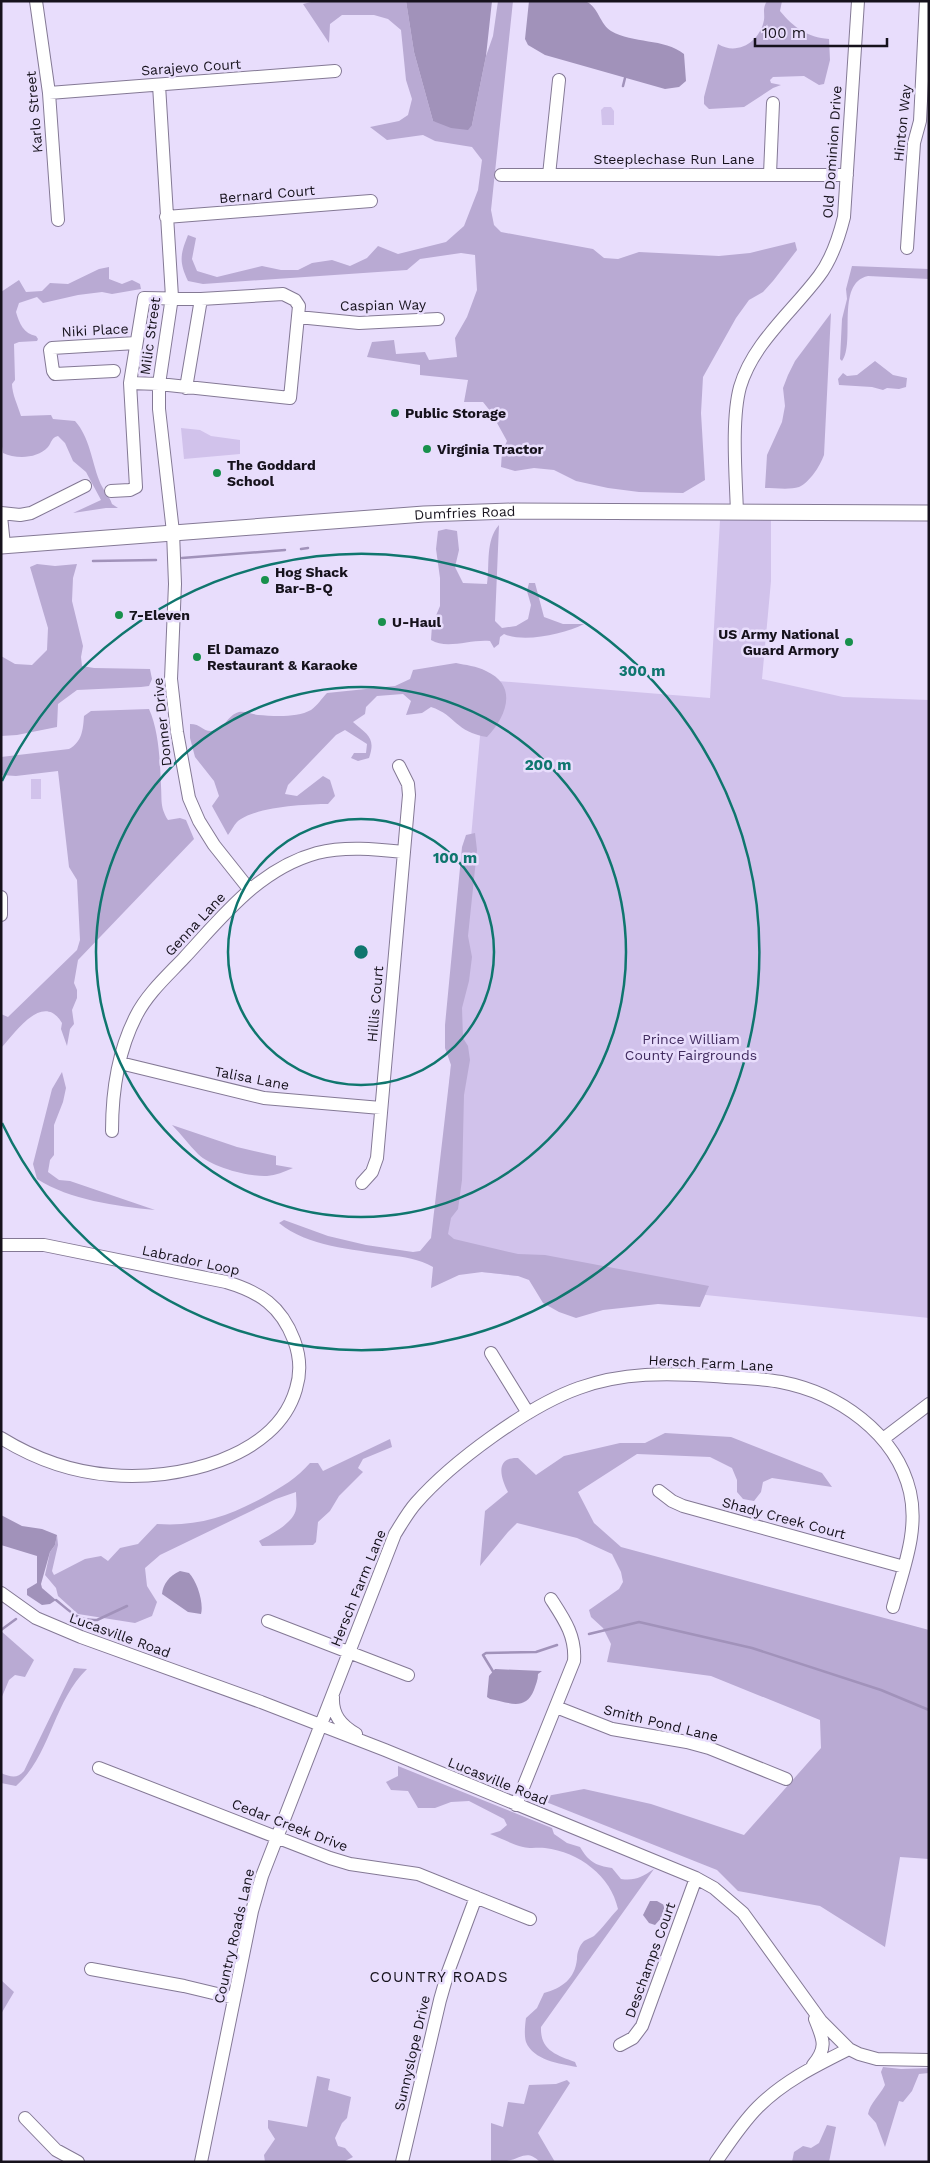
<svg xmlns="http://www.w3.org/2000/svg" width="930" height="2163" viewBox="0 0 930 2163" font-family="'Work Sans',sans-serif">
	<rect width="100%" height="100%" fill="#e8ddfc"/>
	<path fill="#d1c2eb" d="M604,107h7l3,4v14h-12l-1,-15z
		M181,428l19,2 11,6 29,4v14l-56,5z
		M771,519v62l-9,98 81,18 86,3v618l-496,-51 52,-587 225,18 10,-178z
		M31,779h10v20h-10z"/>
	<path fill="#b9aad3" d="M315,1h91l8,51 19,69 39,4 14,-69 7,-20 5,-35h15l-22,209 3,15 7,7 92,17 11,9 14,1 21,-7 80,4 31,-3 45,-11 2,8 -24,31 -10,11 -14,8 -13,18 -33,59 -2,36 4,67 -22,13 -44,-1 -31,-4 -32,-7 -22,-11 -20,-2 -19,3 -14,-4 1,-15 5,-11 -16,-29 -8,-10h-19l4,-22 -48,-5v-10l-53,-8 5,-15 22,-2 2,14 29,-2 4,8 28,-3 -2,-19 12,-21 10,-27 -2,-35 -14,-2 -41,6 -13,11 -204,14 -15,-3c-9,-19 -8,-26 0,-46l8,3 -4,21 5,12 20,6 45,-11 19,4h17l14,-7 20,-3 18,6 17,-8 11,-12 20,8 48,-12 18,-16 14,-36 4,-30 -10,-13 -37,-6 -12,-6 -36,5 -17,-13 29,-6 9,-6 4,-16 -6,-19 -5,-50 -13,-11 -14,-4h-32l-12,9 -1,19 -26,-39z
		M767,1h15l-2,10c14,17 27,26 49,28l1,21 -6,24 -5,1 -15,-9 -31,1 -3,3 1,3 10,2 -8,3 -29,19 -35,2 -5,-5v-7l14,-53c19,12 42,-2 46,-24 1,-7 -2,-11 3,-19z
		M852,266l77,3v10l-61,-3c-33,7 -12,67 -26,85l-2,-2 2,-40 5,-20 -1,-10z
		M109,267v12l13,5 10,-4 8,4 1,5 -29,5 -10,-2 -24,3 -35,8 -6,-6 -18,6 -3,9c3,11 8,22 20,24l2,3 -1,2 -18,1 -5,2 1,36 -3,4c0,10 6,22 9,32l30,-1 2,4 22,2c14,15 17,40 24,59 3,9 10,15 13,24l6,4h-12l-33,5 28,-13 -15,-28 -13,-11 -8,-18 -7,-7c-7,2 -6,6 -10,11 -11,12 -32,12 -45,6l-2,-13v-148l18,-12 7,12 16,-1 8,-8 18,1 31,-15z
		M831,313l-7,142c-4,11 -14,27 -25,32 -9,3 -24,1 -34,1l2,-33 15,-33 3,-16 -2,-18 5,-13 7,-14z
		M875,361l18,14 14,3 -1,9 -7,2 -12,-1 -4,2 -11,-3 -33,-2 -1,-6 5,-6 4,3 10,-1z
		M499,525l-4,96 7,7 14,-2 12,-7 3,-14 -4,-14 2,-8h6l9,34 19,7h21c-20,10 -60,19 -80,10l-4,3 -1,7 -5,4 -4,-7c-20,-2 -43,9 -59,-1l1,-15 8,-19v-28l-4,-29 2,-18 8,-2 11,2 2,19 -4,17 8,16 24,1c3,-19 -2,-43 12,-59z
		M37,564l18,2 22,-2 -4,14 -1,23 11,45 -2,11 1,9 12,2 56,1 2,10 -3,7 -8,1 -64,3 -19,14 -1,23 -40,8 -16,1v-80l14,8 17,1 15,-15 1,-22 -18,-61z
		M456,663c9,2 21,3 30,8 33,15 20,46 1,66 -32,-5 -31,-22 -56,-30l-9,6 -16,2 5,-14 -8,-7 -26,2 -11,11 -1,7 -12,8c15,13 23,16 16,36l-11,3 -7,-3 3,-5h12l1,-9 -22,-14 -9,5 -48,50 -3,9 12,2 26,-20 7,4 5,16 -7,8c-22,0 -75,3 -91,18 -3,3 -6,9 -9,13l-16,-29 7,-10 -5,-15 -19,-24 -5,-19v-14c11,0 12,7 21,7 13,0 16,-16 28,-19 5,-1 13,2 19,3 15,1 39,3 53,-5 6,-4 11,-12 16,-17l68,-7 15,-7 3,-9z
		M149,709c10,22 11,53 12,77 1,15 -1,21 7,34l12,-2 6,2 8,19 -116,121 -4,23 3,7v8l-5,12 2,14 -4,5 -3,17 -6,-17 1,-6c-19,-32 -47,10 -61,25v-34l7,3 69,-67 3,-10 -3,-60 -8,-13 -11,-96 -42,5 -15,-1v-18l68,-8c13,-7 14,-19 15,-33l7,-5z
		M475,833l2,17 -9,86 4,21 -3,24 -7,27 1,30 5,8 2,14 -6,35 -2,85 -4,29 -7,9 -3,16 6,5 64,15 27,1 164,31 -9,21 -42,-3 -55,6 -27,8 -17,-6 -16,-9 -14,-23 -11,-4 -36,-4 -23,3 -28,13 2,-21c-14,-8 -29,-10 -45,-12 -36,-6 -80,-8 -109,-32l5,-3 44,16 38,9 47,7 7,-1 11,-13 20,-173 -6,-17v-23l17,-178 4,-12z
		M62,1072l4,16 -3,14 -9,23v30l-4,5 -2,12 11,8 11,1 85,29c-39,-4 -85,-10 -118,-31l-4,-15 19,-75z
		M172,1125l65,22 39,9v9l17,3c-9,4 -17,7 -26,8 -18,1 -56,-9 -69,-22 -9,-9 -17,-20 -26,-29z
		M665,1433l66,4 91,36 10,14 -60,-9 -9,4 -2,10 -7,9 -11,-2 -6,-7v-12l-5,-12 -22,-11 -73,-3 -59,38 16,31 27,24 308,83v229l-29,-2 -15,90 -65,-41 -82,-15 -21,-21 -181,-72 48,-9 67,15 93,31 77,-87 -1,-28 -109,-44 -104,-14 4,-18 -8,-16 -12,-11 -2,-7 30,-21 4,-7 -2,-10 -9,-18 -35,-16 -60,-15 -9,9 -28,34 5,-55 23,-19c-7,-13 -14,-35 10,-34l18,17 28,-19 56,-13h25z
		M390,1439l2,8 -29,12 -5,9 5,4 -24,24 -9,15 -12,11 -2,20 -3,3 -51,1 -3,-5c11,-6 35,-18 37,-32 1,-5 0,-12 0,-17l-20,7 -116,56 -15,13 2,18 10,16 -5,14 -17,7 -57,-9 -20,-18 -2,-8 -11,-13 5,-23 5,-7 2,-10 1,10 -6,26 2,4 31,-16 16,-3 7,5 12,-13 18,-4 19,-20c40,3 73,-8 107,-27 18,-10 33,-19 46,-34h8l5,8z
		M1,1631l33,29 -9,17 -10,-2 -6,5 -8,19z
		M74,1668l13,1c-34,33 -36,86 -71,117l-15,-3v-10c10,4 16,6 23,-2z
		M398,1766l154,62 2,6 13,9 13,4c8,14 16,19 32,21l9,11c14,2 21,-2 33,-10l-113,158c-1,23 15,28 34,35l2,5c-17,-3 -44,-7 -51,-25 -2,-7 -1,-17 0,-24l11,-10 7,-15c18,-5 31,-14 33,-34 0,-6 2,-13 7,-18 3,-2 7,-3 10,-5 9,-8 16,-19 24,-27 -7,-33 -39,-57 -73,-61 -8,-1 -13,1 -22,-1 -12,-3 -22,-9 -33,-13l10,-3 7,-6 -3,-6 -35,-18 -18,1 -16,6h-17l-10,-17 -17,-1 -5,-8 12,-6z
		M1,1980l13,12 -13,22z
		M883,2067l18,2 28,-1v5l-10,1 -7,17 -9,11 -4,-1 -14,46 -9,-24 -8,-9c2,-11 12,-19 17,-29l-4,-13z
		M317,2076l13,3 -2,11 23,7 -4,21 -5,5 -7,15 3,8 7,2 8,9 -10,5h-78l-1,-7 11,-16 -7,-11v-8l39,7z
		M567,2080l3,3 -32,50 17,29h-15c-13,-13 -18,-4 -33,-1 -5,2 -11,1 -16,1v-39l12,4 5,-25 16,2 5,-19 27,-1z
		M827,2125l9,2 -7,35h-37l2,-10 9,-6 8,2 8,-5z"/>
	<path fill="#a192ba" d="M406,1h86l-6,55 -14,69 -4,5 -17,-2 -18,-7 -19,-69z
		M529,1c12,0 49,-1 58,1 11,5 13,22 24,29 22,13 53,7 73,23l2,27 -7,6 -14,2 -120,-34 -17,-10 -3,-6z
		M1,1515l21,11 20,3 15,6 -2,10 -5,7 -9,32 1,4 14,12 -6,4 -8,1 -15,-10v-6l10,-6v-27l-36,-11z
		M180,1571l9,2c8,8 15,30 12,41l-13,-2 -26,-18c1,-10 7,-18 18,-23z
		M495,1669l47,2 -4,3c0,6 -2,10 -4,16 -9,22 -26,12 -44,9l-3,-2 2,-21z
		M650,1901h7l7,4v10l-9,10 -6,-2 -6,-8z"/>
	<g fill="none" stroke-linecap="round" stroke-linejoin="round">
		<path stroke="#a192ba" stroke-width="2.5" d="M623,86l2,-8
			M301,549l7,-1
			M182,558l103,-8
			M93,561l63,-1
			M56,1600c14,11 21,21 41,20l30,-14
			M1,1630l15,-11
			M589,1634l50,-12 113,26 129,42 48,20
			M494,1673l-11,-18 3,-2 50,-1 21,-7"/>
		<g stroke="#847995" stroke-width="14">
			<path id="minor" d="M36,1l13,92 9,127
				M159,85l13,212 -13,87v25l14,123 2,52 -4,95 6,53 12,66 10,23 15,24 35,44
				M49,93l286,-22
				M770,174l3,-71
				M501,175h346
				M549,175l10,-95
				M166,217l205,-16
				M907,248l7,-105 6,-22 6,-120
				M298,317l61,6 79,-4
				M114,371l-59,3 -2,-3 -3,-21 2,-2 84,-5
				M186,388l15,-89
				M111,491l19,-1 6,-3 -6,-104 14,-85 57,1 82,-5 12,6 4,6 -9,92 -131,-14 -29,-1
				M1,513l19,2 11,-2 54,-27
				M737,513c-1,-35 -6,-93 3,-126 13,-44 52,-75 79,-111 13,-17 20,-39 25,-59l14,-216
				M1,516l3,29
				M1,897v18
				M120,1063l144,35 117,10
				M112,1131c0,-39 6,-80 24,-115 11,-22 31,-40 48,-58 39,-42 75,-89 133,-105 28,-7 58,-4 87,-1
				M362,1183l10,-11 5,-14 32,-363 -1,-11 -9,-18
				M1,1245h43l182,37c34,10 55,24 68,58 6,16 7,33 2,49 -20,70 -121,92 -185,86 -39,-3 -76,-16 -110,-37
				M491,1353l37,60
				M883,1439l46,-35
				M659,1491l13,10 11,5 221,61
				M1,1593l35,25 45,19 180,65 124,48 311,128 18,10 29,25 78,108 28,28 10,5 18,5 52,1
				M268,1621l140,54
				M333,1697c-1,18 8,28 23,37
				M556,1707l56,22 75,13 22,6 77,31
				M99,1768l231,90 20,6 68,10 112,45
				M516,1805l58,-144c2,-25 -10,-42 -23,-62
				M91,1969l93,17 50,12
				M620,2045l13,-7 9,-12 54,-148
				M813,2065c15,-18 10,-26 2,-46
				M25,2118l31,32 22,12
				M201,2162l51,-251 10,-35 133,-342c7,-11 13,-22 21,-31 36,-41 112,-97 163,-115 44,-16 88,-15 135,-12 22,2 45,2 67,6 57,11 115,51 129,110 9,39 -7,77 -17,115
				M402,2162l38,-162 8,-28 28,-75
				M716,2162c13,-19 26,-39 42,-55 26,-26 59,-42 91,-58"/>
		</g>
		<g stroke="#847995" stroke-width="17">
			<g id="major">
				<path id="s1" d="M1,546l423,-32 89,-3 416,2"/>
			</g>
		</g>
		<use href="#minor" stroke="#fff" stroke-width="12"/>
		<use href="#major" stroke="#fff" stroke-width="15"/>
	</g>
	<g fill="none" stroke="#0f766e" stroke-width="2.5">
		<circle cx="361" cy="952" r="133"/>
		<circle cx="361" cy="952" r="265"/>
		<path d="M2 781A398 398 0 1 1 2 1123"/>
	</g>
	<g fill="#18904c" stroke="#e8ddfc" stroke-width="2">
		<circle cx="395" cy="413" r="5"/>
		<circle cx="427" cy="449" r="5"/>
		<circle cx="217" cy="473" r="5"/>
		<circle cx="265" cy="580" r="5"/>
		<circle cx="119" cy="615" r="5"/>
		<circle cx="382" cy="622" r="5"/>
		<circle cx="849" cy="642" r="5"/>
		<circle cx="197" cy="657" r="5"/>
	</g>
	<g text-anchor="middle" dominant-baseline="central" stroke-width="5" stroke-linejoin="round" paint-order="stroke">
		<g font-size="14" fill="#16121c" stroke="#e8ddfc">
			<text transform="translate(191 67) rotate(-4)">Sarajevo Court</text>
			<text transform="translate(34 112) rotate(-95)">Karlo Street</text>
			<text transform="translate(902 123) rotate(-84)">Hinton Way</text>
			<text transform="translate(832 152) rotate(-86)">Old Dominion Drive</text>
			<text x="674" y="159">Steeplechase Run Lane</text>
			<text transform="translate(267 194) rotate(-5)">Bernard Court</text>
			<text transform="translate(383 305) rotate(-1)">Caspian Way</text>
			<text transform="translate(95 330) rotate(-3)">Niki Place</text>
			<text transform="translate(150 336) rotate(-82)">Milic Street</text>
			<text stroke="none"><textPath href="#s1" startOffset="465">Dumfries Road</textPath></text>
			<text transform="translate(162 722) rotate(-96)">Donner Drive</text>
			<text transform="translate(195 924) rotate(-47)">Genna Lane</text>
			<text transform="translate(375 1004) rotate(-85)">Hillis Court</text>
			<text transform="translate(252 1078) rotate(11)">Talisa Lane</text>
			<text transform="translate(191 1260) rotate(12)">Labrador Loop</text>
			<text transform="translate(711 1363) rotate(3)">Hersch Farm Lane</text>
			<text transform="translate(784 1518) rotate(15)">Shady Creek Court</text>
			<text transform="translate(358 1588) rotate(-68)">Hersch Farm Lane</text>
			<text transform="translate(120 1635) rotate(20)">Lucasville Road</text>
			<text transform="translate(661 1723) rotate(14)">Smith Pond Lane</text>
			<text transform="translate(498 1781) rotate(22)">Lucasville Road</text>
			<text transform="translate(290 1825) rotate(21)">Cedar Creek Drive</text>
			<text transform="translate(234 1936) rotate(-77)">Country Roads Lane</text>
			<text transform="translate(650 1960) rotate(-70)">Deschamps Court</text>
			<text transform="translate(412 2053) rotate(-77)">Sunnyslope Drive</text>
		</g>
		<g font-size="14" font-weight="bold" fill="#16121c" stroke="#e8ddfc" text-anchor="start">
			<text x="405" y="413">Public Storage</text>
			<text x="437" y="449">Virginia Tractor</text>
			<text x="227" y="465">The Goddard<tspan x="227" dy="16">School</tspan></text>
			<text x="275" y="572">Hog Shack<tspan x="275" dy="16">Bar-B-Q</tspan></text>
			<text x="129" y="615">7-Eleven</text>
			<text x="392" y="622">U-Haul</text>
			<text x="839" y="634" text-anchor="end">US Army National<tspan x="839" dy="16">Guard Armory</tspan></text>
			<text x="207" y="649">El Damazo<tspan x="207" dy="16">Restaurant &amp; Karaoke</tspan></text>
		</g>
		<g font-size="14" fill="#412b5f" stroke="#e8ddfc">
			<text x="691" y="1039">Prince William<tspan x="691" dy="16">County Fairgrounds</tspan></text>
		</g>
		<g font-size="15" letter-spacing="1" fill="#16121c" stroke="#e8ddfc">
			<text x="439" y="1977">COUNTRY ROADS</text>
		</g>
	</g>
	<circle cx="361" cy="952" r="8" fill="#0f766e" stroke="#e8ddfc" stroke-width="2.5"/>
	<g font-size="15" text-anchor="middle" font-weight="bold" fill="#0f766e" stroke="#e8ddfc" stroke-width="5" stroke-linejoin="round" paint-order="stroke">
		<text x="642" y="676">300 m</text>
		<text x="548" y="770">200 m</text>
		<text x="455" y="863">100 m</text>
	</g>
	<rect width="930" height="2163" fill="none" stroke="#16121c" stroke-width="5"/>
	<path d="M755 38v8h132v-8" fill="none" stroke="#16121c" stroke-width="2.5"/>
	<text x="762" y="38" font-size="15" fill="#16121c" stroke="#e8ddfc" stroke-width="4" paint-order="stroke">100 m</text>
</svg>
